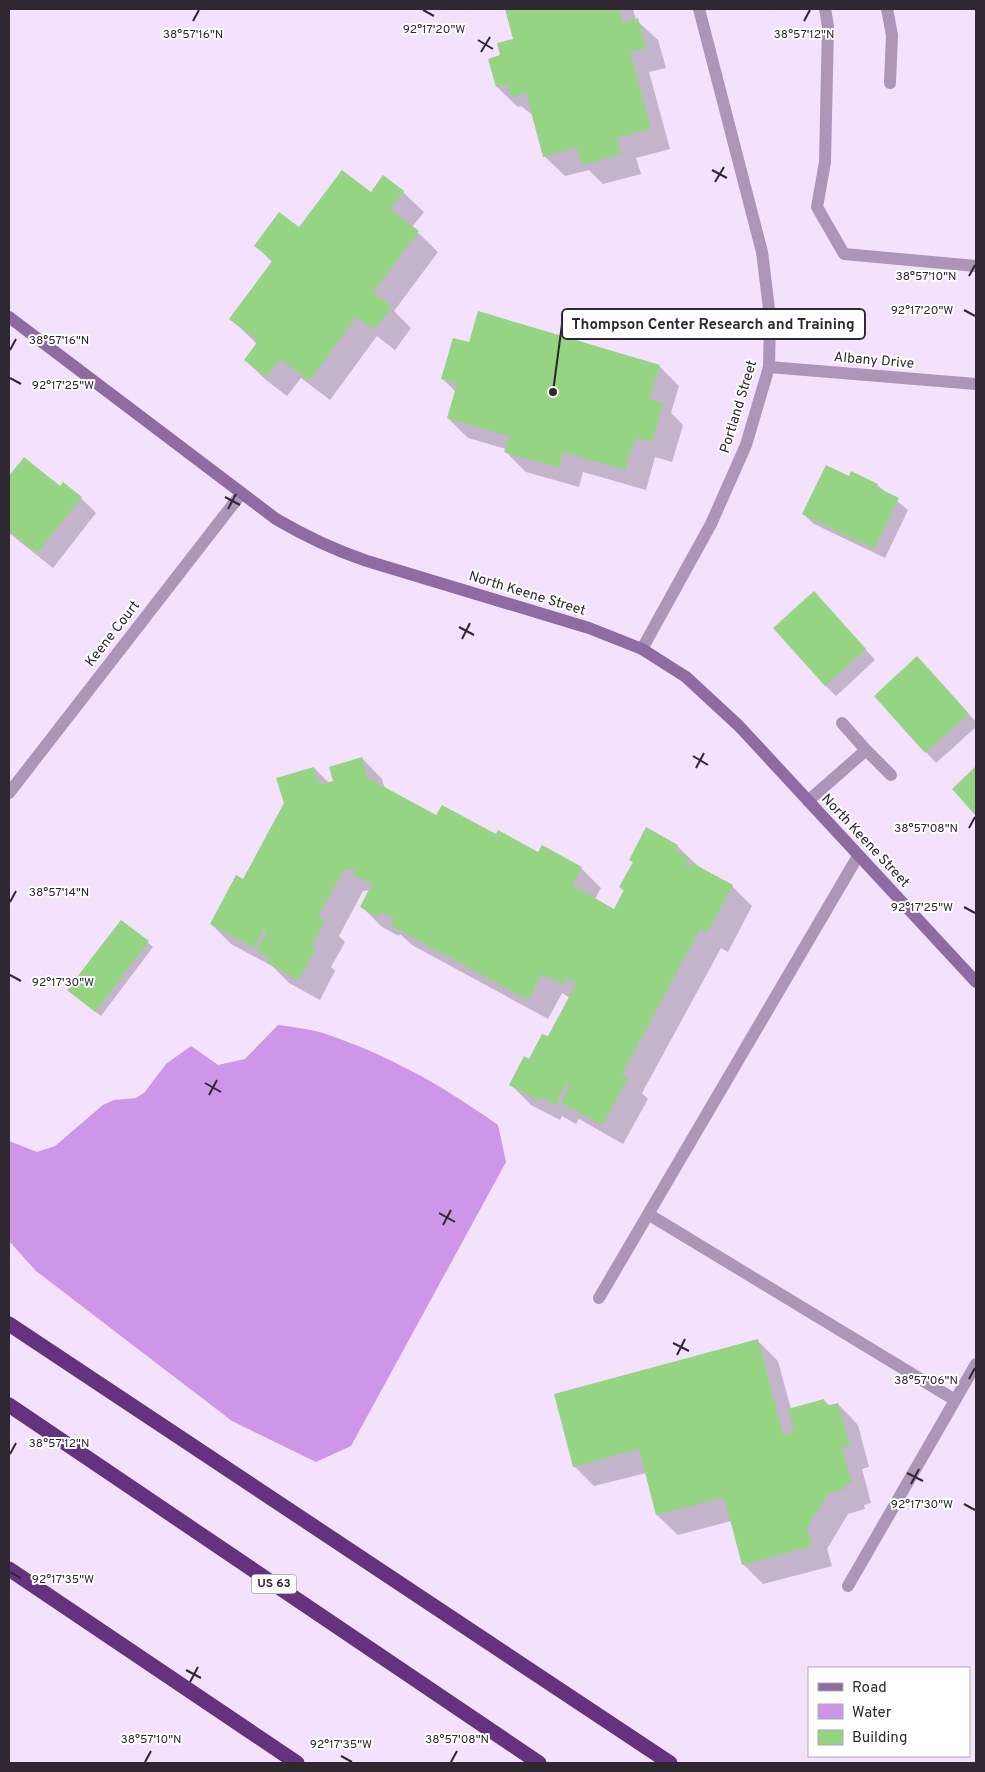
<svg xmlns="http://www.w3.org/2000/svg" width="985" height="1772" viewBox="0 0 985 1772" font-family="Overpass,sans-serif">
	<rect width="100%" height="100%" fill="#f4e1fe"/>
	<path fill="#cd96e9" d="M278,1025c15,2 31,4 45,8 66,22 118,52 175,92l8,37 -155,284 -35,16 -84,-41 -196,-150 -27,-30v-100l28,11 18,-6 48,-41 11,-5 22,-2 8,-5 22,-29 25,-18 27,19 27,-6z"/>
	<path fill="#0003" d="M506,9h127l3,11 22,20 8,28 -17,4 21,77 -34,9 5,16 -38,10 -14,-14 -24,6 -21,-20 -10,-40 -13,-10 -3,1 -21,-20 5,-31 12,-16z
		M403,192l21,20 -12,15 26,25 -44,59 17,17 -16,22 -18,-14 -47,64 -29,-22 -14,18 -21,-16 -21,-20 12,-16 -26,-25 42,-56 -17,-17 43,-17 72,-36z
		M470,344l189,22 20,20 -8,27 12,12 -11,37 -17,-5 -9,33 -63,-18 -4,15 -53,-15 -21,-21 1,-2 -38,-11 -20,-20 8,-26 -13,-13z
		M24,459l36,29 21,10 15,15 -43,55 -44,-35v-55z
		M849,478l28,7 31,25 -23,48 -71,-34 -11,-10z
		M824,603l51,57 -39,36 -11,-11z
		M928,668l48,54v5l-40,36 -61,-67z
		M362,758l20,21 3,10 52,28 60,19 84,32 20,20 -6,11 20,11 10,-18 -5,-5 14,-24 -4,-3 47,-14 21,20 34,20 20,20 -24,46 -7,-4 -79,145 6,6 -25,45 -44,-25 -3,5 -14,-8 -2,4 -29,-15 -21,-21 38,-46 22,-40 -8,-5 -14,26 -136,-74 -12,-11 -1,2 -17,-9 -21,-21 9,-16 -7,1 -24,45 6,6 -14,25 4,4 -15,29 -31,-17 -17,-17 -41,-22 -20,-20 33,-43 70,-113 15,15 6,-1z
		M122,921l31,26 -52,69 -27,-21z
		M758,1341l20,20 13,48 33,-9 6,6 8,-2 20,21 11,42 -7,2 9,34 -7,2 1,4 -17,5 -21,35 5,17 -69,18 -20,-20 -12,-43 -53,14 -21,-20 -11,-42 -52,13 -20,-20z"/>
	<path fill="#94d482" d="M505,9h114l4,14 15,-5 8,30 -16,4 21,77 -35,9 5,16 -39,11 -5,-18 -34,10 -17,-64 -15,4 -3,-13 -12,3 -8,-28 12,-4 -3,-12 16,-4z
		M342,170l29,22 12,-17 21,16 -14,18 29,22 -46,61 19,15 -18,23 -18,-13 -47,64 -29,-22 -14,18 -22,-17 14,-19 -29,-22 44,-59 -19,-14 25,-34 20,15z
		M478,311l182,54 -11,34 14,4 -11,39 -17,-4 -10,32 -62,-18 -4,16 -55,-16 5,-16 -62,-18 10,-34 -16,-5 12,-41 16,4z
		M24,457l36,29 3,-4 19,15 -45,56 -28,-22v-55z
		M826,465l23,11 2,-5 27,13 -2,3 23,11 -25,51 -72,-35z
		M814,591l52,58 -41,37 -52,-58z
		M917,656l52,58 -44,39 -51,-57z
		M362,757l6,21 68,37 6,-10 54,29 2,-4 40,22 4,-7 40,22 -10,18 42,24 10,-19 -5,-3 14,-25 -4,-2 17,-33 32,18 -3,5 14,8 -4,7 5,2 2,-4 41,22 -26,48 -7,-4 -78,145 6,4 -25,47 -42,-22 9,-18 -3,-2 -11,22 -15,-8 -2,4 -30,-16 15,-29 5,3 13,-25 6,2 28,-52 -10,-6 -3,7 -21,-11 -14,26 -138,-75 4,-6 -13,-7 -3,5 -18,-10 12,-23 -19,-9 4,-6 -14,2 -25,46 7,4 -14,26 5,2 -17,31 -32,-17 3,-5 -14,-7 11,-20 -3,-2 -10,19 -44,-24 26,-49 7,4 41,-76 -8,-25 38,-11 5,18 14,-4 -4,-14z
		M976,766v50l-24,-27z
		M121,920l28,21 -54,71 -28,-22z
		M758,1339l25,96 11,-3 -6,-23 36,-10 2,7 12,-3 12,43 -8,2 10,35 -7,2v4l-17,5 -21,34 5,18 -70,19 -18,-68 -68,18 -17,-66 -66,18 -19,-73z"/>
	<g fill="none" stroke-linecap="round" stroke-linejoin="round">
		<path stroke="#ac95b9" stroke-width="12" d="M825,9l3,17 -3,136 -8,45 27,47 132,12
			M887,9l5,26 -2,48
			M866,750l25,25
			M808,801l58,-51 -24,-27
			M648,1214l307,186
			M599,1298l259,-442
			M848,1586l128,-222"/>
		<path stroke="#ac95b9" stroke-width="12" d="M769,367l207,17
			M642,649l69,-125 35,-79 23,-78 1,-50 -8,-65 -63,-243
			M9,793l232,-299"/>
		<path stroke="#8e6ba0" stroke-width="12" d="M9,317l267,202c29,17 58,31 91,42l222,67 53,21 44,28 53,49 237,256"/>
		<path stroke="#65327d" stroke-width="15" d="M9,1324l661,439
			M9,1405l530,358
			M9,1569l288,194"/>
	</g>
	<path fill="none" stroke="#2f2833" stroke-width="2" d="M423,10l11,6M193,21l6,-11M804,21l6,-11M478,40l15,9M481,52l9,-15M712,170l15,8M715,182l9,-15M969,276l6,-11M964,310l11,6M10,350l6,-11M10,378l11,6M225,497l15,8M228,509l8,-15M459,627l15,8M462,639l8,-16M693,756l15,9M696,768l8,-15M969,828l6,-11M10,902l6,-11M964,907l11,6M10,975l11,6M205,1083l16,9M209,1095l8,-15M439,1213l16,9M443,1225l8,-15M673,1343l16,8M677,1355l8,-16M969,1379l6,-11M10,1454l6,-11M907,1473l16,8M911,1484l8,-15M964,1504l11,6M10,1572l11,6M186,1670l15,8M190,1682l8,-15M341,1756l11,6M145,1762l6,-11M451,1762l6,-11"/>
	<g text-anchor="middle" dominant-baseline="central" stroke-width="4" stroke-linejoin="round" paint-order="stroke">
		<rect fill="#fff" stroke="#6d6870" stroke-width="1" x="251.5" y="1574.5" width="45" height="19" rx="4"/>
		<g font-size="12" font-weight="bold" fill="#2f2833">
			<text x="274" y="1584">US 63</text>
		</g>
		<g font-size="14" fill="#2f2833" stroke="#fff">
			<text transform="translate(874 361) rotate(5)">Albany Drive</text>
			<text transform="translate(739 407) rotate(-73)">Portland Street</text>
			<text transform="translate(527 594) rotate(17)">North Keene Street</text>
			<text transform="translate(113 634) rotate(-52)">Keene Court</text>
			<text transform="translate(865 841) rotate(47)">North Keene Street</text>
		</g>
	</g>
	<g font-size="12" text-anchor="middle" fill="#2f2833" stroke="#fff" stroke-width="4" stroke-linejoin="round" paint-order="stroke">
		<text x="434" y="33">92°17'20"W</text>
		<text x="193" y="38">38°57'16"N</text>
		<text x="804" y="38">38°57'12"N</text>
		<text x="926" y="280">38°57'10"N</text>
		<text x="922" y="314">92°17'20"W</text>
		<text x="59" y="344">38°57'16"N</text>
		<text x="63" y="389">92°17'25"W</text>
		<text x="926" y="832">38°57'08"N</text>
		<text x="59" y="896">38°57'14"N</text>
		<text x="922" y="911">92°17'25"W</text>
		<text x="63" y="986">92°17'30"W</text>
		<text x="926" y="1384">38°57'06"N</text>
		<text x="59" y="1447">38°57'12"N</text>
		<text x="922" y="1508">92°17'30"W</text>
		<text x="63" y="1583">92°17'35"W</text>
		<text x="151" y="1743">38°57'10"N</text>
		<text x="457" y="1743">38°57'08"N</text>
		<text x="341" y="1748">92°17'35"W</text>
	</g>
	<path fill="none" stroke="#2f2833" stroke-width="2" d="M553 392L562 324"/>
	<circle fill="#2f2833" stroke="#fff" stroke-width="2" cx="553" cy="392" r="5"/>
	<rect fill="#fff" stroke="#2f2833" stroke-width="2" x="562" y="309" width="303" height="30" rx="5"/>
	<g font-size="15" text-anchor="middle" font-weight="bold" fill="#2f2833">
		<text x="713" y="329">Thompson Center Research and Training</text>
	</g>
	<rect width="985" height="1772" fill="none" stroke="#2f2833" stroke-width="20"/>
	<rect x="808" y="1667" width="162" height="90" fill="#ffffff" stroke="#aca9ad"/>
	<rect x="818" y="1683" width="25" height="8" fill="#8e6ba0" stroke="#aca9ad"/>
	<text x="852" y="1692" font-size="15" fill="#2f2833">Road</text>
	<rect x="818" y="1704" width="25" height="15" fill="#cd96e9" stroke="#aca9ad"/>
	<text x="852" y="1717" font-size="15" fill="#2f2833">Water</text>
	<rect x="818" y="1730" width="25" height="15" fill="#94d482" stroke="#aca9ad"/>
	<text x="852" y="1742" font-size="15" fill="#2f2833">Building</text>
</svg>
